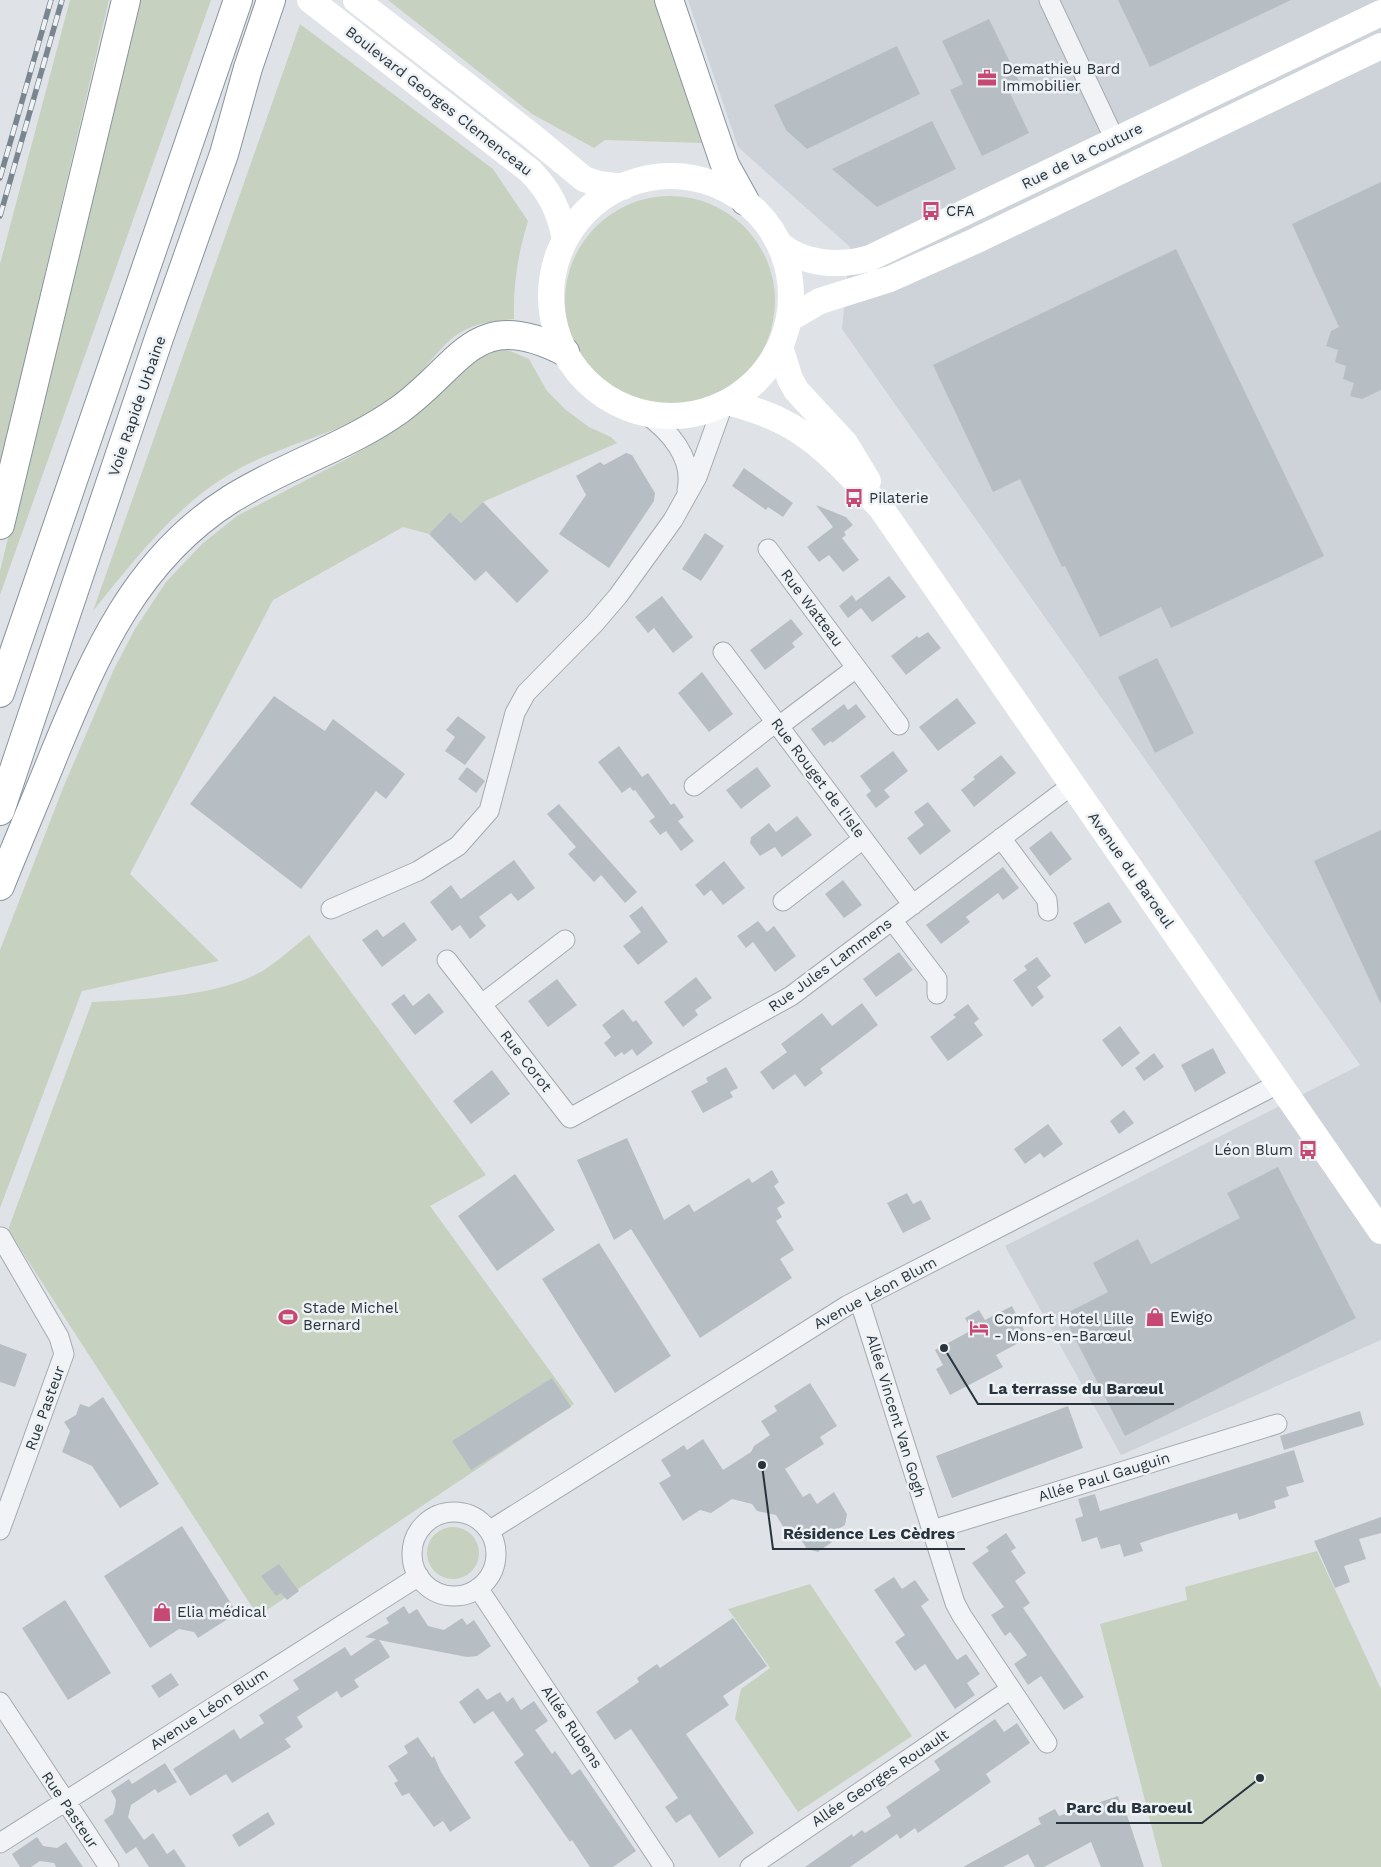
<svg xmlns="http://www.w3.org/2000/svg" width="1381" height="1867" viewBox="0 0 1381 1867" font-family="'Work Sans',sans-serif">
	<rect width="100%" height="100%" fill="#dfe3e7"/>
	<path fill="#cdd3d9" d="M688,0h693v1340l-260,115 -116,-209 355,-181 -518,-736 8,-82 -112,-100z"/>
	<path fill="#c7d1c0" d="M70,0h39l-109,466v-202z
		M140,0h71l-211,595v-24z
		M388,0h266l48,143 -97,-3 -11,8 -62,-34z
		M300,24l193,145 35,52c-10,33 -15,63 -14,98 -18,2 -35,3 -51,12 -21,10 -45,49 -64,64 -49,38 -121,48 -174,82 -54,34 -92,85 -132,134z
		M565 301a105 105 0 1 1 210 0a105 105 0 1 1-210 0Z
		M503,348l26,11 18,32 19,19 23,17 22,10 6,6 -134,59 -22,21 -11,-11 -21,22 -26,-7 -130,73 -143,274 89,87 -137,30 -82,217v-258l63,-162 51,-119 21,-40 31,-47 36,-38 35,-28 117,-61 42,-26 34,-28 49,-49z
		M309,935l177,240 -56,31 144,198 -316,212 -250,-386 84,-228c52,-3 127,-5 172,-32 16,-10 30,-24 45,-35z
		M427 1553a26 26 0 1 1 52 0a26 26 0 1 1-52 0Z
		M1317,1551l64,138v178h-219l-62,-243 87,-24 -2,-13z
		M810,1584l102,152 -114,76 -63,-93 6,-30 29,-21 -42,-59z"/>
	<path fill="#b6bec4" d="M1118,0h173l-141,67z
		M989,19l33,68 -12,6 19,40 -47,23 -32,-66 13,-6 -21,-43z
		M897,46l23,48 -113,55 -21,-19 -12,-25z
		M932,121l24,48 -79,38 -45,-38z
		M1381,182v208l-19,9 -12,-3 4,-13 -11,-4 3,-13 -11,-4 3,-12 -12,-4 5,-15 8,-4 -47,-103z
		M1176,249l148,307 -153,72 -10,-21 -61,30 -35,-71 -3,1 -42,-88 -27,13 -60,-127z
		M626,453l6,2 23,38 -1,8 -45,67 -50,-34 27,-39 -10,-19 24,-14 4,3z
		M744,468l49,35 -10,14 -15,-10 -2,3 -34,-24z
		M483,502l66,69 -32,32 -31,-32 -11,10 -46,-47 21,-22 11,11z
		M816,505l30,12 7,8 -9,7 2,3 -4,3 17,22 -16,12 -14,-17 -10,7 -12,-15 26,-20z
		M705,533l19,13 -23,35 -19,-12z
		M889,576l17,21 -34,25 -11,-14 -13,10 -9,-12 13,-11 4,6z
		M662,596l31,41 -20,16 -19,-25 -6,5 -13,-16z
		M791,619l12,15 -11,9 3,4 -30,23 -15,-20z
		M928,632l13,16 -35,27 -15,-19 26,-20 2,2z
		M1157,658l37,75 -39,20 -37,-76z
		M702,672l31,42 -24,18 -31,-39z
		M274,696l51,35 8,-12 72,55 -19,25 -10,-8 -75,98 -111,-85z
		M957,698l19,25 -38,28 -19,-24z
		M844,704l4,6 8,-6 10,13 -34,26 -1,-2 -7,5 -13,-17z
		M458,716l28,21 -21,28 -20,-14 10,-14 -9,-7z
		M619,746l23,31 6,-4 23,32 3,-2 10,14 -6,4 16,20 -13,10 -15,-20 -6,4 -11,-14 6,-4 -20,-27 -2,1 -3,-4 -8,6 -24,-31z
		M893,751l15,20 -24,19 6,7 -14,11 -10,-13 5,-4 -11,-15z
		M1001,755l15,18 -42,34 -13,-17 14,-11 -2,-2z
		M467,767l18,14 -9,12 -18,-14z
		M757,767l14,19 -30,23 -15,-19z
		M928,802l23,29 -31,24 -13,-17 17,-13 -10,-13z
		M559,804l78,88 -12,11 -24,-28 -7,7 -26,-28 8,-7 -29,-33z
		M797,816l15,19 -30,22 -7,-10 -15,9 -10,-13 1,-6 18,-14 7,9z
		M1381,830v174l-67,-143z
		M1051,831l21,28 -22,17 -21,-28z
		M514,860l21,28 -17,13 -7,-8 -32,24 7,9 -16,13 -10,-14 -8,6 -22,-29 21,-17 10,14z
		M724,861l21,27 -22,17 -12,-15 -7,6 -9,-11z
		M1003,867l16,21 -16,12 -5,-7 -32,24 4,5 -29,22 -15,-19z
		M843,880l19,25 -18,13 -19,-24z
		M1109,902l13,20 -37,22 -12,-21z
		M642,906l26,36 -30,23 -15,-19 18,-14 -12,-16z
		M758,921l9,11 7,-6 22,30 -21,16 -22,-30 -7,6 -9,-12z
		M404,922l13,18 -35,27 -20,-27 15,-11 6,8z
		M899,952l14,18 -37,27 -13,-18z
		M1037,957l14,19 -14,11 7,10 -12,10 -19,-27 14,-10 -3,-4z
		M696,977l16,21 -17,12 3,5 -15,12 -19,-25z
		M557,979l20,26 -29,22 -20,-26z
		M429,993l15,19 -29,23 -24,-31 13,-10 9,12z
		M862,1003l16,22 -58,44 3,4 -18,14 -10,-13 -22,16 -13,-18 27,-20 -6,-8 41,-31 10,13z
		M968,1004l11,15 -5,4 9,12 -35,26 -18,-24 26,-20 -3,-2z
		M623,1009l10,13 3,-2 17,23 -16,13 -5,-7 -8,6 -2,-3 -7,5 -11,-14 7,-6 -9,-12z
		M1120,1026l20,27 -18,14 -20,-27z
		M1213,1048l13,25 -31,19 -14,-27z
		M1154,1053l10,14 -20,14 -9,-13z
		M726,1067l12,21 -8,4 3,5 -30,16 -12,-22 17,-9 -2,-4z
		M492,1070l18,24 -39,30 -18,-23z
		M1124,1110l10,13 -15,11 -9,-13z
		M1048,1124l15,20 -19,14 -4,-5 -15,11 -11,-15z
		M627,1138l37,82 25,-16 5,8 55,-34 3,5 20,-13 7,12 -5,4 11,17 -8,5 5,9 -6,4 18,29 -14,9 12,19 -92,60 -69,-109 -17,11 -37,-80z
		M1278,1167l78,151 -231,118 -62,-121 45,-23 -15,-29 45,-24 13,25 89,-46 -13,-25z
		M515,1174l40,56 -58,41 -39,-55z
		M907,1193l6,11 8,-4 10,19 -28,14 -16,-30z
		M599,1243l72,113 -56,37 -73,-114z
		M1012,1306l16,32 -32,17 7,12 -53,28 -14,-26 7,-4 -8,-15 37,-20 -7,-12 14,-8 6,10z
		M0,1344l27,10 -12,33 -15,-5z
		M552,1378l19,29 -100,63 -19,-29z
		M810,1383l27,43 -17,11 4,7 -39,25 18,28 7,-4 7,11 17,-12 13,22 -2,11 -10,6 -3,11 -14,10 -11,-3 -7,-11 -11,-2 -13,-21 -19,-4 -5,-7 -20,-5 -21,14 -11,-3 -17,11 -24,-38 12,-7 -10,-16 23,-15 3,5 16,-11 20,31 28,-18 3,-6 16,-11 -9,-14 16,-10 -3,-5z
		M103,1397l56,87 -39,24 -28,-42 -30,-14 8,-21 -6,-9 12,-7 4,-11 9,3z
		M1068,1406l15,42 -131,50 -16,-42z
		M1360,1411l4,14 -80,25 -4,-14z
		M1294,1450l10,32 -18,5 3,9 -15,5 2,7 -37,12 -2,-7 -82,25 -15,5 3,8 -19,6 -4,-13 -19,5 -4,-12 -15,5 -7,-23 8,-3 -5,-17 17,-5 5,17z
		M1381,1517v16l-22,6 7,20 -22,7 6,16 -15,6 -21,-47z
		M182,1526l55,87 -39,25 -4,-6 -15,-3 -29,19 -46,-72z
		M1006,1533l10,15 -5,3 15,22 -11,8 15,22 -7,5 61,89 -20,13 -23,-34 -13,9 -14,-21 13,-9 -17,-23 -5,4 -14,-21 13,-8 -32,-44 17,-12 -3,-4z
		M279,1564l20,27 -12,9 -6,-7 -5,3 -15,-20z
		M894,1577l8,12 13,-9 14,20 -8,6 36,54 9,-6 14,20 -13,9 8,12 -20,14 -30,-45 -10,7 -20,-29 10,-7 -31,-45z
		M65,1600l46,73 -43,27 -46,-72z
		M404,1606l5,8 8,-5 11,17 16,4 18,-12 5,7 7,-5 17,26 -14,10 -10,1 -88,-17 11,17 -36,23 5,7 -18,11 -4,-7 -40,26 6,10 -18,12 6,8 -59,36 -6,-9 -36,22 -17,-27 61,-40 6,10 24,-16 -5,-8 40,-26 -6,-9 52,-33 6,9 25,-17 -11,-2 24,-14 -3,-5z
		M733,1618l34,48 -44,30 6,9 -43,29 68,99 -35,25 -29,-44 -14,9 -11,-16 13,-9 -47,-69 -16,11 -19,-28 43,-30 -2,-4 20,-14 3,4z
		M171,1673l8,12 -20,13 -8,-12z
		M478,1688l9,12 13,-8 7,10 6,-5 8,13 13,-9 14,20 -13,9 17,24 3,-3 17,24 8,-6 56,82 -23,16h-23l-18,-27 -2,2 -56,-80 10,-7 -31,-44 -19,13 -15,-22z
		M995,1719l9,13 13,-9 13,20 -44,31 5,8 -73,51 -3,-5 -15,11 -3,-5 -47,33h-45l47,-33 1,3 9,-7 3,3 26,-17 -5,-9 54,-37 -6,-9z
		M418,1737l14,21 2,-2 7,16 30,46 -21,14 -7,-11 -9,6 -25,-34 -7,3 -8,-13 4,-2 -10,-15 20,-13 -4,-7z
		M165,1763l12,19 -19,11 -3,-4 -24,16 -3,12 16,23 9,-7 14,21 7,-5 12,18h-37l-13,-20 -10,7 -22,-34 9,-6 2,-7 1,-7 -5,-9 18,-12 3,5z
		M1118,1796l4,14 3,-1 19,58h-43l-10,-25 -47,25h-9l-7,-13 -25,13h-40l78,-43 -3,-6 17,-9 4,7z
		M268,1812l7,12 -36,23 -7,-12z
		M37,1837l6,9 14,2 9,-6 17,25h-27l-2,-4 -14,-2 -9,6h-11l-8,-13z"/>
	<g fill="none" stroke-linecap="round" stroke-linejoin="round">
		<g stroke="#a4abb1" stroke-width="21">
			<path id="street" d="M1049,0l66,140
				M644,413c25,17 50,45 43,77
				M768,549l131,176
				M723,652l190,253
				M779,726l77,-58
				M694,786l82,-64
				M1001,838l46,62 1,11
				M783,901l80,-62
				M331,909l87,-38 40,-25 31,-35 26,-98 11,-20 68,-69 24,-28 55,-76 24,-43 26,-72
				M892,920l45,59v15
				M447,960l123,158 221,-122 281,-211
				M482,1004l83,-64
				M859,1299l96,304 7,13 85,127
				M412 1554a42 42 0 1 1 84 0a42 42 0 1 1-84 0Z
				M0,1530l64,-176 -5,-17 -58,-100
				M932,1530l345,-106
				M489,1531l359,-226 430,-221
				M478,1588l186,279
				M0,1702l109,165
				M0,1843l419,-267
				M750,1867l261,-178"/>
		</g>
		<g stroke="#87939d" stroke-width="30">
			<path id="highway" d="M669,0l56,165 20,36
				M0,525l126,-525
				M0,693l238,-693
				M0,811l159,-473 65,-184 24,-86 23,-68
				M0,886c18,-45 37,-89 55,-134 41,-99 81,-193 176,-253 54,-34 116,-52 168,-89 63,-45 75,-105 166,-58"/>
		</g>
		<use href="#street" stroke="#f1f3f6" stroke-width="19"/>
		<path stroke="#fff" stroke-width="26" d="M310,0l220,171c20,20 30,41 35,69
			M356,0l176,136 52,43 15,5 24,3
			M551 296a120 120 0 1 1 240 0a120 120 0 1 1-240 0Z
			M779,244c25,21 61,23 91,14l511,-245
			M789,319l31,-18 70,-22 85,-38 406,-195
			M780,347l10,32 6,11 49,53 23,38
			M728,402c17,5 35,10 51,18 41,19 71,56 102,88l500,723"/>
		<use href="#highway" stroke="#fff" stroke-width="28"/>
		<g stroke="#798690" stroke-width="5.5">
			<path id="rail" d="M0,178l51,-178
				M0,216l62,-216"/>
		</g>
		<use href="#rail" stroke="#eef2f5" stroke-width="4" stroke-dasharray="11" stroke-linecap="butt"/>
	</g>
	<defs>
		<g id="office-bare" transform="scale(1.5)"><path d="M-6-3h4V-5.5h4V-3h4V5H-6ZM-1-4.5V-3h2v-1.5ZM-6 0V1H6V0Z" fill="#c64973" stroke="#eef2f5" stroke-width="2.5" paint-order="stroke"/></g>
		<g id="bus-bare" transform="scale(1.5)"><path d="M-5-6H5V4H4V6H2V4H-2V6H-4V4H-5ZM-3.5-4V0h7V-4ZM-3.5 1.2v1.5H-2V1.2ZM2 1.2v1.5H3.5V1.2Z" fill="#c64973" stroke="#eef2f5" stroke-width="2.5" paint-order="stroke"/></g>
		<g id="stadium-bare" transform="scale(1.5)"><path d="M0-5a6.5 5 0 1 0 0 10a6.5 5 0 1 0 0-10ZM-3.5-1.8h7v3.6h-7Z" fill="#c64973" stroke="#eef2f5" stroke-width="2.5" paint-order="stroke"/></g>
		<g id="shop-bare" transform="scale(1.5)"><path d="M-5-2.5h2.3a2.7 3.5 0 0 1 5.4 0H5L5.5 6h-11ZM-1.5-2.5h3a1.5 2.3 0 0 0-3 0Z" fill="#c64973" stroke="#eef2f5" stroke-width="2.5" paint-order="stroke"/></g>
		<g id="hotel-bare" transform="scale(1.5)"><path d="M-6-4.5h1.5V1H6V5H4.5V3h-9V5H-6ZM-4 0a1.8 1.8 0 1 1 3.6 0ZM.5 0V-2.5h3Q6-2.5 6 0Z" fill="#c64973" stroke="#eef2f5" stroke-width="2.5" paint-order="stroke"/></g>
	</defs>
	<g fill-rule="evenodd">
		<use href="#office-bare" x="987" y="78"/>
		<use href="#bus-bare" x="931" y="211"/>
		<use href="#bus-bare" x="854" y="498"/>
		<use href="#bus-bare" x="1308" y="1150"/>
		<use href="#stadium-bare" x="288" y="1317"/>
		<use href="#shop-bare" x="1155" y="1317"/>
		<use href="#hotel-bare" x="979" y="1328"/>
		<use href="#shop-bare" x="162" y="1612"/>
	</g>
	<g text-anchor="middle" dominant-baseline="central" stroke-width="5" stroke-linejoin="round" paint-order="stroke">
		<g font-size="15" fill="#28343d" stroke="#eef2f5" text-anchor="start">
			<text x="1002" y="69">Demathieu Bard<tspan x="1002" dy="17">Immobilier</tspan></text>
			<text x="946" y="211">CFA</text>
			<text x="869" y="498">Pilaterie</text>
			<text x="1293" y="1150" text-anchor="end">Léon Blum</text>
			<text x="303" y="1308">Stade Michel<tspan x="303" dy="17">Bernard</tspan></text>
			<text x="1170" y="1317">Ewigo</text>
			<text x="994" y="1319">Comfort Hotel Lille<tspan x="994" dy="17">- Mons-en-Barœul</tspan></text>
			<text x="177" y="1612">Elia médical</text>
		</g>
		<g font-size="15" fill="#28343d" stroke="#eef2f5">
			<text transform="translate(439 101) rotate(38)">Boulevard Georges Clemenceau</text>
			<text transform="translate(1082 156) rotate(-26)">Rue de la Couture</text>
			<text transform="translate(137 406) rotate(-71)">Voie Rapide Urbaine</text>
			<text transform="translate(812 608) rotate(53)">Rue Watteau</text>
			<text transform="translate(818 778) rotate(53)">Rue Rouget de l'Isle</text>
			<text transform="translate(1131 870) rotate(55)">Avenue du Baroeul</text>
			<text transform="translate(830 965) rotate(-36)">Rue Jules Lammens</text>
			<text transform="translate(526 1061) rotate(52)">Rue Corot</text>
			<text transform="translate(875 1293) rotate(-28)">Avenue Léon Blum</text>
			<text transform="translate(45 1408) rotate(-70)">Rue Pasteur</text>
			<text transform="translate(896 1416) rotate(73)">Allée Vincent Van Gogh</text>
			<text transform="translate(1104 1477) rotate(-17)">Allée Paul Gauguin</text>
			<text transform="translate(209 1709) rotate(-33)">Avenue Léon Blum</text>
			<text transform="translate(572 1727) rotate(56)">Allée Rubens</text>
			<text transform="translate(880 1778) rotate(-34)">Allée Georges Rouault</text>
			<text transform="translate(70 1810) rotate(56)">Rue Pasteur</text>
		</g>
	</g>
	<path fill="none" stroke="#28343d" stroke-width="2" d="M944 1348L978 1404H1174M762 1465L773 1549H965M1260 1778L1202 1823H1056"/>
	<g fill="#28343d" stroke="#eef2f5" stroke-width="2">
		<circle cx="944" cy="1348" r="5"/>
		<circle cx="762" cy="1465" r="5"/>
		<circle cx="1260" cy="1778" r="5"/>
	</g>
	<g font-size="16" text-anchor="middle" font-weight="bold" fill="#28343d" stroke="#eef2f5" stroke-width="5" stroke-linejoin="round" paint-order="stroke">
		<text x="1076" y="1394">La terrasse du Barœul</text>
		<text x="869" y="1539">Résidence Les Cèdres</text>
		<text x="1129" y="1813">Parc du Baroeul</text>
	</g>
</svg>
